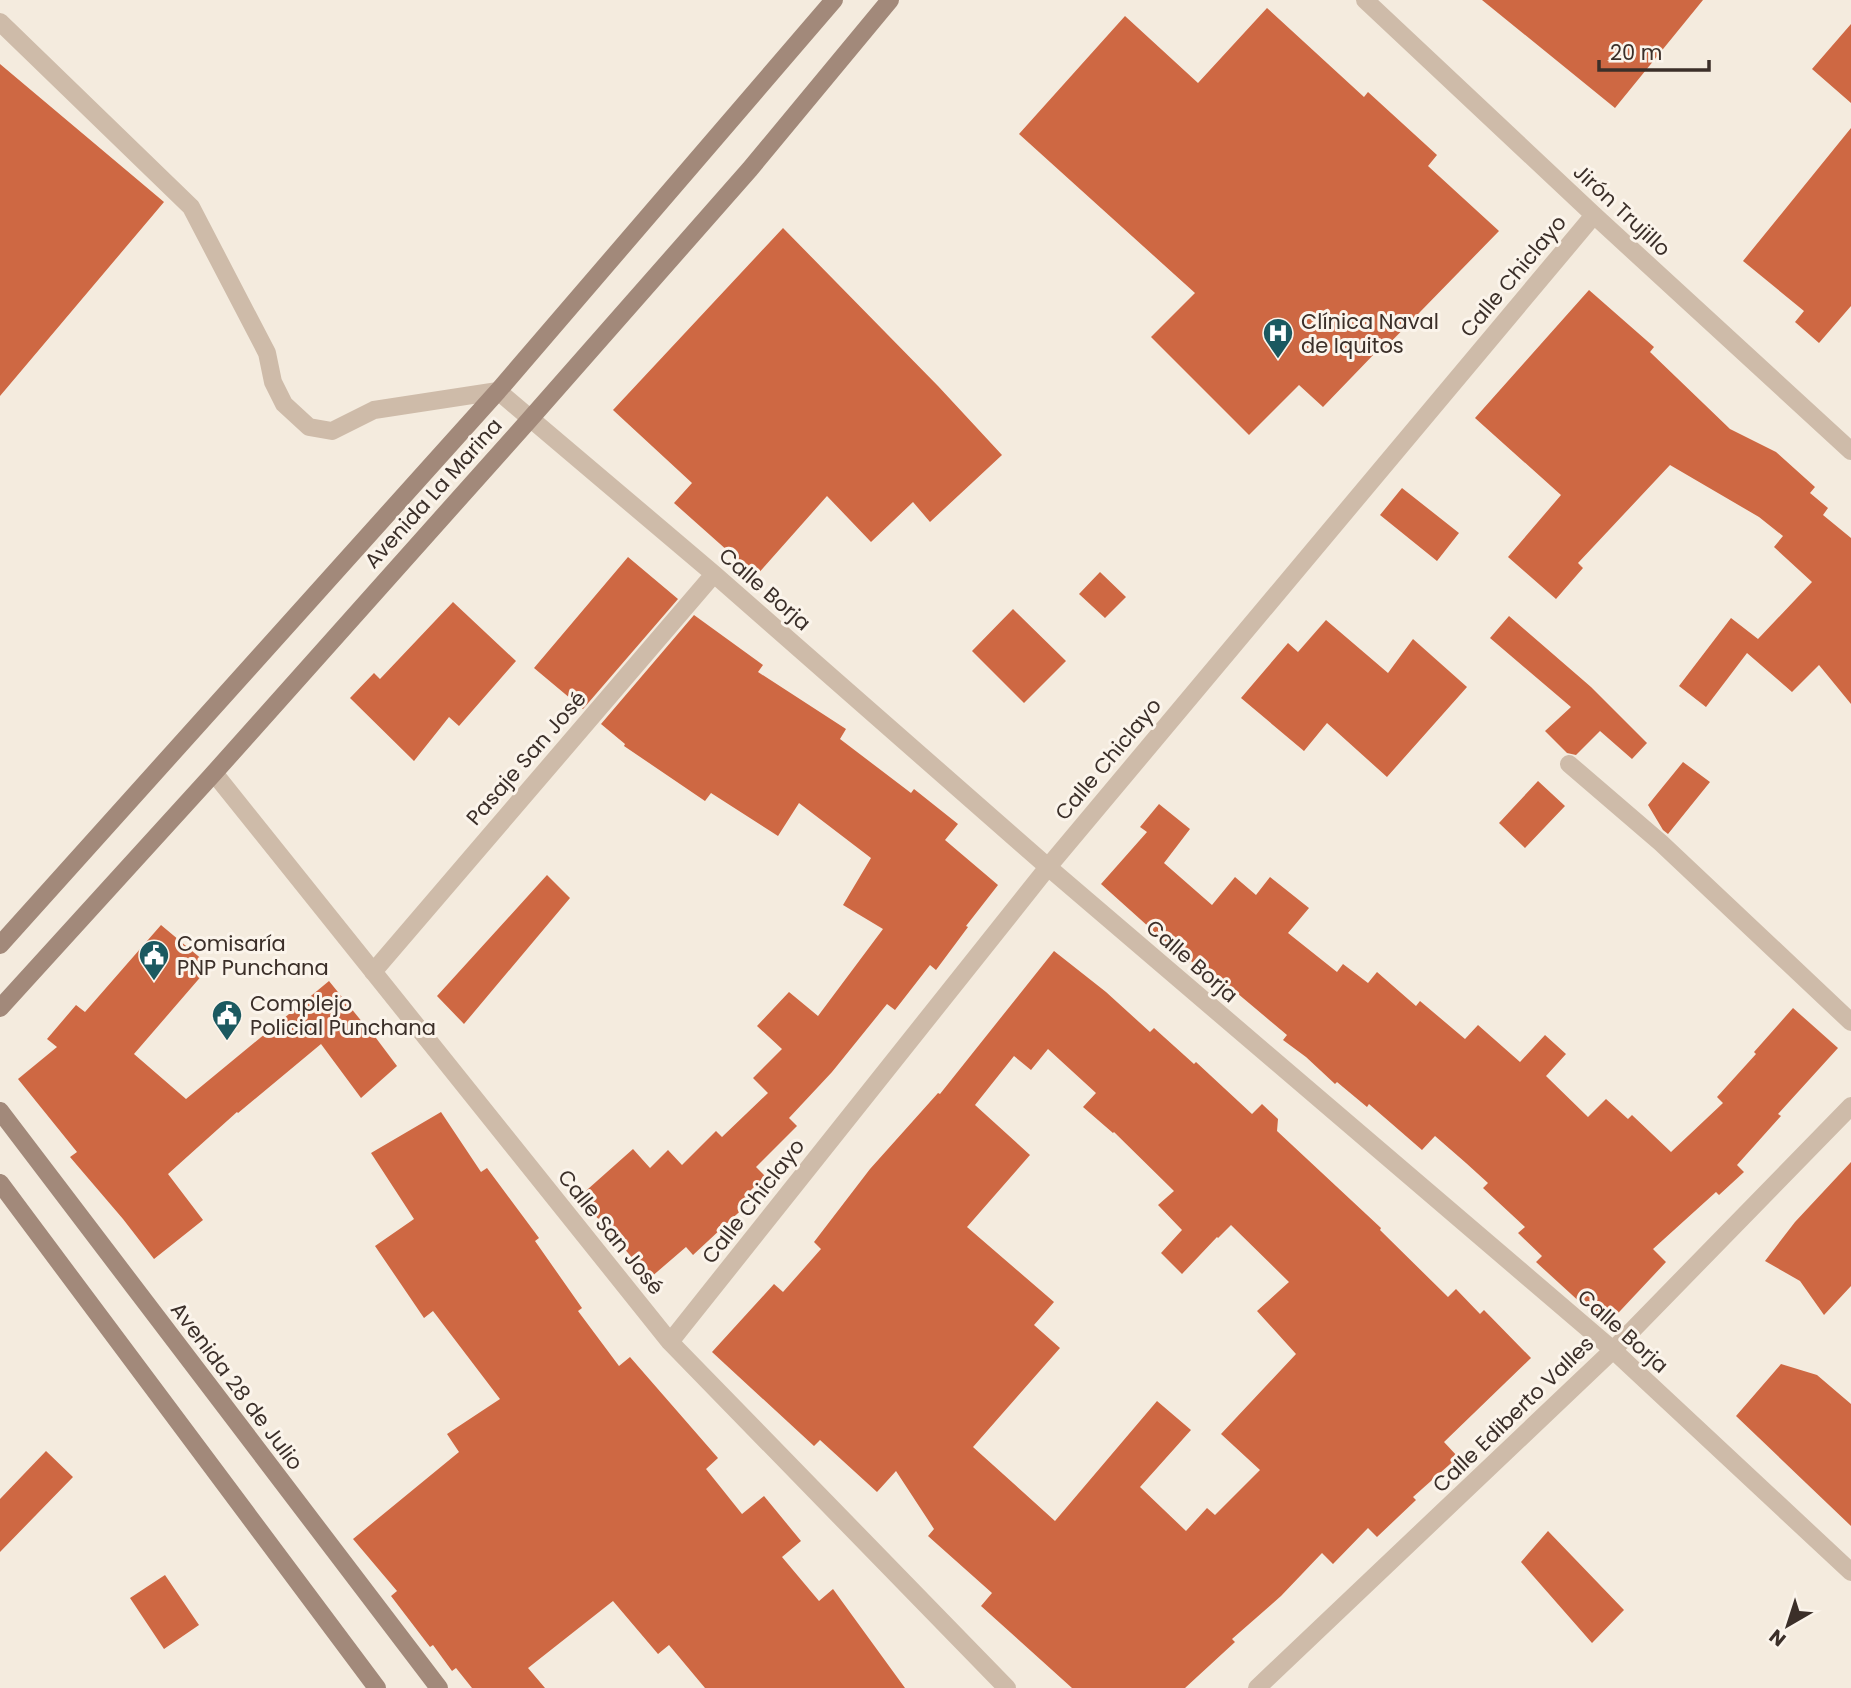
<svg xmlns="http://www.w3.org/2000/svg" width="1851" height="1688" viewBox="0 0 1851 1688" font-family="Poppins,sans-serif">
	<rect width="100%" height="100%" fill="#f4ebde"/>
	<path fill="#ce6843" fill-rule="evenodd" d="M1482,0h221l-88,108z
		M1267,8l97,89 4,-5 69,63 -9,11 71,65 -118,121 -3,-2 -55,57 -24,-22 -50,50 -98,-98 44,-44 -176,-159 106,-118 73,67z
		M1851,24v79l-39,-34z
		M0,64l164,138 -164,194z
		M1851,128v178l-32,37 -24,-21 9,-11 -61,-50z
		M783,228l155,158 64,69 -72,67 -17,-20 -42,40 -44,-46 -71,80 -82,-73 18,-20 -79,-73z
		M1589,290l65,57 -4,5 80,77 46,23 39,35 -5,6 18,15 -5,7 28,23v166l-32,-39 -27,27 -45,-39 -41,54 -27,-21 52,-68 27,21 54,-57 -38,-35 9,-11 -24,-19 -89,-52 -92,98 5,5 -27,31 -48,-42 53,-62 -86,-77z
		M1402,488l57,45 -22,28 -57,-46z
		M628,557l50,42 -95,110 -49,-41z
		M1100,572l26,25 -21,21 -26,-24z
		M453,602l63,59 -57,65 -10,-9 -35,44 -64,-63 24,-25 6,6z
		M1013,609l53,52 -42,42 -52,-52z
		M694,615l69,50 -5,7 88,57 -6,10 71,54 3,-4 44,35 -13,16 53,45 -32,41 2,1 -32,43 -6,-5 -35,45 -8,-6 -55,68 -43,46 8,8 -41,41 9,9 -19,19 5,6 -58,54 -7,-8 -36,31 -71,-81 54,-48 17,19 18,-18 14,15 34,-34 6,6 46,-44 -15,-15 29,-29 -25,-23 32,-34 29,24 65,-87 -40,-24 28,-47 -72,-55 -21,33 -67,-43 -6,8 -81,-55 1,-2 -24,-20z
		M1509,616l82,71 56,56 -15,16 -32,-28 -24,24 -9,-2 -22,-22 26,-24 -81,-69z
		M1326,620l62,53 25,-34 54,48 -80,90 -60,-54 -23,28 -63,-53 47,-55 10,9z
		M1683,762l27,20 -42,52 -5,-4 -15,-25z
		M1538,781l27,25 -40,42 -26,-25z
		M1159,804l31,25 -26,34 48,42 23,-28 21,18 14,-18 39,31 -21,25 49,39 6,-8 25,19 9,-11 39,34 4,-5 45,38 13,-14 42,37 25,-27 21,19 -20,22 42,41 18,-18 22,20 4,-4 39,37 52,-49 -6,-6 39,-43 -2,-2 39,-44 45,40 -60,66 3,2 -44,49 7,7 -25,23 -3,-3 -63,57 13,13 -60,64 -70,-64 6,-6 -24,-23 7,-6 -42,-39 5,-5 -22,-20 -31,-27 -13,14 -53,-46 -2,3 -30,-25 -2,2 -29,-27 -23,-17 4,-5 -50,-42 -4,5 -42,-37 -2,2 -88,-79 46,-52 -7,-5z
		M547,875l23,23 -106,126 -27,-28z
		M161,925l49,41 -76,88 52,45 143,-118 34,42 1,-1 33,44 -36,32 -40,-54 -83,69 -1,-1 -69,62 35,46 -49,39 -31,-40 -53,-62 7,-5 -59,-73 39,-32 -10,-8 29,-34 9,7z
		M1054,951l52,41 44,40 4,-4 40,36 2,-2 56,52 10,-10 16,15 -1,12 104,97 -1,2 68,67 8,-8 24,25 4,-4 47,48 -87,84 14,15 -45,40 3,3 -39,37 -9,-9 -35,36 -11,-11 -41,43 -49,43 3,3 -50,46h-113l-91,-82 11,-13 -64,-57 6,-7 -38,-58 -19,21 -57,-52 -6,6 -102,-94 62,-68 9,8 38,-43 -7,-7 56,-73 68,-76 2,1zM1048,1049l48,44 -13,14 30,26 1,-1 60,59 -16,14 24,25 -21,23 21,21 35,-37 1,1 13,-13 58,57 -32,29 39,43 -75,80 39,36 -45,45 -8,-7 -21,23 -46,-44 51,-57 -34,-29 -102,120 -82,-74 87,-99 -26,-23 20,-23 -87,-75 63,-72 -55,-50 39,-49 17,14z
		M441,1112l40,60 6,-4 52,70 -4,3 47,67 -4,3 41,55 11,-9 88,101 -12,11 36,45 22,-18 37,45 -19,16 37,44 14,-12 72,99h-200l-36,-43 -11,9 -45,-53 -85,67 17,20h-73l-16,-20 -4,3 -19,-26 -3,2 -39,-51 6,-5 -44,-52 106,-87 -12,-18 53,-35 -67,-88 -9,7 -49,-72 39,-27 -43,-66z
		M1851,1162v124l-27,29 -24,-34 -35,-20 30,-39z
		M1781,1364l36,11 34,29v122l-115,-110z
		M46,1451l27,26 -73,75v-53z
		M1548,1531l76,79 -32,33 -71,-81z
		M165,1575l34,50 -35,24 -34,-51z"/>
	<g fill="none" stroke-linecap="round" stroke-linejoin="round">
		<path stroke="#cebba9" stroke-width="18" d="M0,22l191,185 76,146 6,29 11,22 25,23 23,4 42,-21 124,-19"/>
		<path stroke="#cebba9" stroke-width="18" d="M1365,0l229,215 257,236
			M498,391l216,183 334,293 565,483 238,222
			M1569,764l92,79 190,179
			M214,773l456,569 337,346
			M373,972l341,-398
			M670,1342l378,-475 546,-652
			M1257,1688l356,-338 238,-244"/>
		<path stroke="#a2897a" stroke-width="18" d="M0,945l498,-554 336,-391
			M0,1008l214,-235 316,-354 220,-250 140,-169
			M0,1111l439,577
			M0,1183l377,505"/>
	</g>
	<defs>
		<g id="hospital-pin" transform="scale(1.575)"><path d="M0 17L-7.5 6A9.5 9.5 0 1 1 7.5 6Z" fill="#1b5960" stroke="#fbf4eb"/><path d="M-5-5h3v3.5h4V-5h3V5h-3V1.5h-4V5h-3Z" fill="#fff"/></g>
		<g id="civic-pin" transform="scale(1.575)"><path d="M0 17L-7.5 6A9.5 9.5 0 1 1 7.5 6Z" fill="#1b5960" stroke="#fbf4eb"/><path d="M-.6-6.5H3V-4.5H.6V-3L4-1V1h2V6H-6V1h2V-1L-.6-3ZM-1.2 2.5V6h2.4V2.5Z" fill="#fff"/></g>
	</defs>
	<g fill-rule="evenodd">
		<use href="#hospital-pin" x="1278" y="333"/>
		<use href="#civic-pin" x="154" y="955"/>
		<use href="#civic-pin" x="227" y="1015"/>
	</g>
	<g text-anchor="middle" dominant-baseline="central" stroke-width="6" stroke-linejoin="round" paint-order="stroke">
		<g font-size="21" fill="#3b2f29" stroke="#fbf4eb">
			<text transform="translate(1622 210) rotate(43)">Jirón Trujillo</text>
			<text transform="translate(1513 276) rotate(-50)">Calle Chiclayo</text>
			<text transform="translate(433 493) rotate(-48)">Avenida La Marina</text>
			<text transform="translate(765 589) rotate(41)">Calle Borja</text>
			<text transform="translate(526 758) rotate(-49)">Pasaje San José</text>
			<text transform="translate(1108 759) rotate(-50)">Calle Chiclayo</text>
			<text transform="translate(1192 961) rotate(41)">Calle Borja</text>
			<text transform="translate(753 1201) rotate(-52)">Calle Chiclayo</text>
			<text transform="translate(611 1232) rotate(51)">Calle San José</text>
			<text transform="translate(1623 1331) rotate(42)">Calle Borja</text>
			<text transform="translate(237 1386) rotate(53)">Avenida 28 de Julio</text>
			<text transform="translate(1513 1414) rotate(-44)">Calle Ediberto Valles</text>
		</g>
		<g font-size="21" fill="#3b2f29" stroke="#fbf4eb" text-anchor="start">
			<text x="1301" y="321">Clínica Naval<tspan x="1301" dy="24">de Iquitos</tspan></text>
			<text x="177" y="943">Comisaría<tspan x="177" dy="24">PNP Punchana</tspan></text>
			<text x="250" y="1003">Complejo<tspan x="250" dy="24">Policial Punchana</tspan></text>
		</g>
	</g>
	<g transform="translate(1788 1625) rotate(219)" stroke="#fbf4eb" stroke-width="5" paint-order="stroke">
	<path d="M0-5L12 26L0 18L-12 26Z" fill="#3b2f29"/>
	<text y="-10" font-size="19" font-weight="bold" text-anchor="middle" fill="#3b2f29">N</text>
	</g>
	<path d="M1599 60v10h110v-10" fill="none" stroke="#3b2f29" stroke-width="3.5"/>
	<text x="1610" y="60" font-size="21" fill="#3b2f29" stroke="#fbf4eb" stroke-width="5" paint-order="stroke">20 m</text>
</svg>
